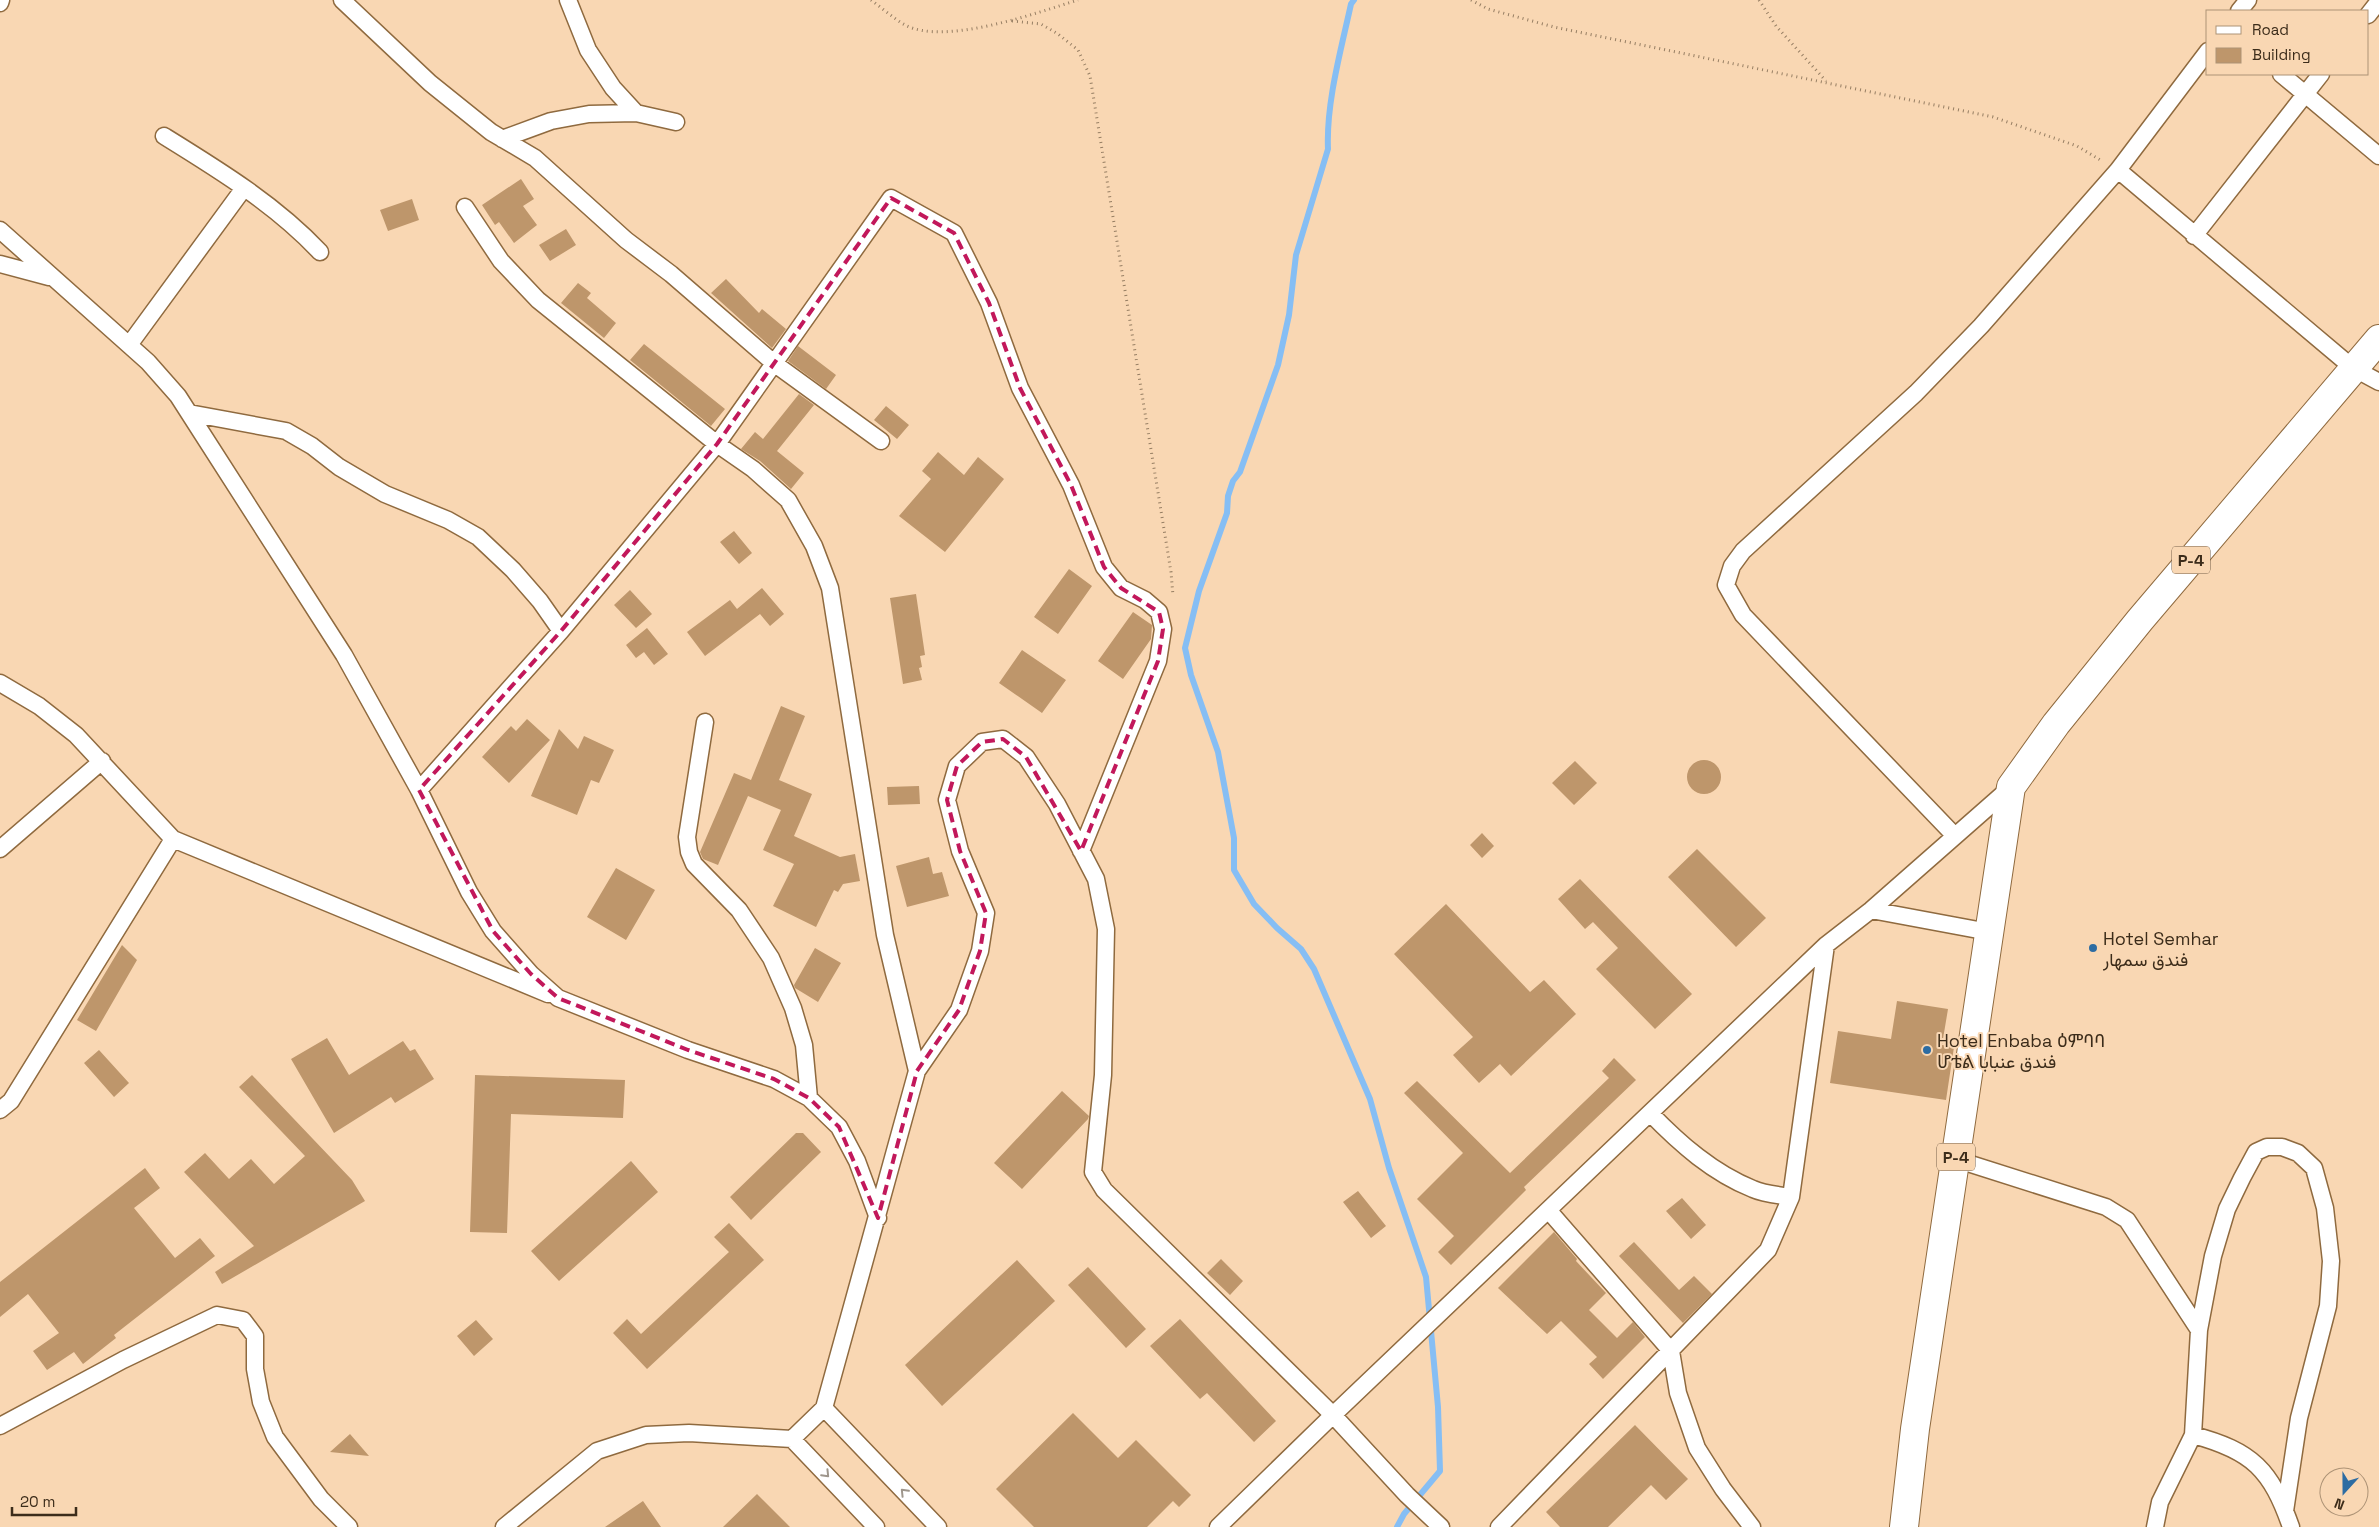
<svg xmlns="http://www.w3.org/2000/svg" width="2379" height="1527" viewBox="0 0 2379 1527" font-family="'Space Grotesk',Vazirmatn,'Noto Sans Ethiopic',sans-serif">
	<rect width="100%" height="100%" fill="#f9d7b3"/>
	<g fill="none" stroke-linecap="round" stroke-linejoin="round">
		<path stroke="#86bef4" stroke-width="6" d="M1354,0l-3,4c-10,46 -25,99 -23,145l-32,106 -7,60 -11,50 -38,107 -7,9 -5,15 -1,17 -28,78 -14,57 6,27 27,77 16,86v32l20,34 23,24 24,21 13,20 56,130 19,69 37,109 12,130 2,64 -36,43 -7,13"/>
	</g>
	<path fill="#be966b" d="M521,179l13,20 -11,7 14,19 -23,18 -15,-21 -4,3 -13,-20z
		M412,199l7,21 -31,11 -8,-21z
		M566,229l10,16 -26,16 -11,-16z
		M726,279l33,34 3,-4 24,20 -14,19 -61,-55z
		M578,283l13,10 -4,5 29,25 -12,15 -43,-35z
		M644,344l81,65 -14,17 -81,-66z
		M798,346l38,29 -10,14 -38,-28z
		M799,394l15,11 -37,46 27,22 -13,16 -31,-28 -19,-12 14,-17 8,7z
		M886,406l23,19 -12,14 -23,-19z
		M938,452l26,23 14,-18 26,22 -59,73 -46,-36 32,-37 -9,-8z
		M734,531l18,22 -13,11 -19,-22z
		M1069,569l23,17 -34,48 -24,-17z
		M762,588l22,26 -14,12 -10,-12 -55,42 -18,-24 43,-32 7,9z
		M630,590l22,24 -16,14 -22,-23z
		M916,594l9,61 -5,1 2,11 -3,1 3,12 -19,4 -13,-86z
		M1133,612l19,13 -1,14 -28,40 -25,-18z
		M647,628l21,26 -14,11 -10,-13 -8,6 -10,-13z
		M1022,650l44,30 -24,33 -43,-30z
		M781,706l24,10 -26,64 33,14 -18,42 46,21 15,-3 5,27 -17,3 -5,8 -4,-2 -18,37 -43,-21 21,-42 -31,-14 18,-40 -33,-14 -30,69 -15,-6 -3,-7 34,-79 17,7z
		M527,719l23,21 -41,43 -27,-26 29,-31 5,5z
		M559,729l19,20 6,-13 30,14 -15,33 -8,-3 -14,35 -46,-19z
		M1687 777a17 17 0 1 1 34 0a17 17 0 1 1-34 0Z
		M1575,761l22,22 -23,22 -22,-22z
		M919,786l1,18 -32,1 -1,-18z
		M1482,833l12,13 -12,12 -12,-13z
		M1697,849l69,69 -30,29 -68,-70z
		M929,857l4,17 9,-2 7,24 -42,11 -11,-41z
		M616,868l39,22 -29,50 -39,-23z
		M1580,879l112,115 -37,35 -59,-60 22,-21 -25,-26 -8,7 -27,-30z
		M1446,904l84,88 14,-12 32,34 -65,62 -11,-12 -21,19 -26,-28 20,-18 -79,-83z
		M122,945l15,15 -41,71 -19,-11z
		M815,948l26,15 -23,39 -23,-14 -1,-3z
		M1897,1001l51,8 -6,36 12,2 -8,53 -116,-17 8,-52 53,8z
		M327,1038l22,37 54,-34 7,10 5,-2 19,30 -39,24 -4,-6 -57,36 -43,-74z
		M99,1050l30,33 -15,14 -30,-34z
		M1614,1058l22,22 -112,107 2,3 -75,75 -13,-13 16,-16 -37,-37 46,-46 -59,-60 13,-12 93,92 99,-95 -7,-7z
		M252,1075l100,105 13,21 -143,83 -7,-12 39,-26 -70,-74 21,-19 24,26 22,-20 23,25 31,-28 -66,-69z
		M475,1075l150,5 -2,38 -112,-4 -4,119 -37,-1z
		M1062,1091l27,25 -1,3 -66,70 -28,-26z
		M796,1133h7l18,19 -70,68 -21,-23z
		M631,1161l27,31 -99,89 -28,-30z
		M145,1168l15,20 -26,20 41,50 25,-20 15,18 -101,79 2,3 -33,26 -9,-12 -27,18 -14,-19 26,-18 -31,-39 -28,23v-35z
		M1358,1191l28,35 -15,12 -28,-36z
		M1682,1198l24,27 -15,14 -25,-28z
		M729,1223l35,37 -117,109 -34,-36 14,-14 14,15 88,-82 -15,-15z
		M1554,1232l23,27 -1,2 30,32 -17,17 28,28 16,-16 12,15 -42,42 -14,-15 8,-7 -36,-36 -14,13 -49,-46z
		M1634,1242l45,48 15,-14 18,18 -29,29 -64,-67z
		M1221,1259l22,22 -13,14 -23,-22z
		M1017,1260l38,41 -113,105 -37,-41z
		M1088,1267l58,62 -20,19 -58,-63z
		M1180,1319l96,102 -22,21 -47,-49 -7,6 -50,-53z
		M476,1320l17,19 -19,17 -17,-20z
		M1073,1413l45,45 18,-18 55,55 -12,12 -6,-6 -26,26h-113l-38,-38z
		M1635,1425l53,54 -22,21 -15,-15 -43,42h-48l-14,-15z
		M350,1434l19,22 -39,-4z
		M757,1494l33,33h-67z
		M643,1501l18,26h-56z"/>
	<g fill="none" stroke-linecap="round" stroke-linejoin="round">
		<g stroke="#8f6a3f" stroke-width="19">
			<path id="street" d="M342,0l88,83 61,49 44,26 91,82 45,34 104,90 106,77
				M568,0l20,50 25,38 23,25 40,9
				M0,3l1,-3
				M2239,11l9,-11
				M2368,15l11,-14
				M2281,74l98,82
				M164,136c55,34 112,69 156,116
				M502,139l49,-18 38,-7 47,-1
				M2118,170l235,198 26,14
				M465,207l36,54 37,39 179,144 36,25 35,31 26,46 16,42 55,347 32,136
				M0,230l148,132 30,34 166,259 75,135 50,102 24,39 38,43 27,24 130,52 86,29 35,19 30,29 18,34 21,57
				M2194,236l127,-162
				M0,264l49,13
				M129,345l115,-157
				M189,413l97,18 26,15 27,21 46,27 63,26 30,17 35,33 27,31 21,30
				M0,683l39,23 37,29 97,104 375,155
				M705,722l-18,115 2,15 5,12 45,46 32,48 22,50 11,37 5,53
				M419,790l142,-159 156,-187 174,-246 63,35 35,70 31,85 51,97 33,82 17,21 24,12 14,12 4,17 -5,32 -77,190
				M1955,836l-212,-221 -17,-30 6,-19 11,-15 173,-158 65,-67 137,-156 90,-119
				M0,849l102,-88
				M1871,910l118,22
				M0,1110l11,-9 162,-262
				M1650,1113c30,31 63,60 103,76 11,5 25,6 38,8l35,-252
				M1955,1159l151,48 21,13 72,110
				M1549,1211l122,140 7,42 19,55 26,41 29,38
				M824,1408l114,119
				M0,1426l123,-66 94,-45 26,5 12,16v33l6,33 14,35 46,62 28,28
				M2193,1435c60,16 78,35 98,92
				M792,1439l32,-31 93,-337 42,-61 21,-59 6,-38 -26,-62 -13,-51 10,-34 25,-24 21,-3 23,18 31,47 39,75 10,50 -3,146 -10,97 11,18 229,225 74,80 34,32
				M504,1527l93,-76 49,-16 43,-2 103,6 84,88
				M1218,1527l115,-112 493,-470 45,-35 140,-123
				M1499,1527l269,-277 23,-53
				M2155,1527l5,-25 33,-67 6,-105 14,-74 14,-47 15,-31 14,-26 11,-5h15l16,6 16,15 11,40 6,53 -3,45 -29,112 -14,93"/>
		</g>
		<g stroke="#8f6a3f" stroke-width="30">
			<path id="highway" d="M1904,1527l11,-98 96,-642 45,-63 84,-104 239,-281"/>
		</g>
		<path stroke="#967e63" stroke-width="3" stroke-dasharray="1 4" stroke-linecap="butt" d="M871,0c11,8 22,18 34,25 40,21 131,-12 173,-25
			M1471,0l17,9 66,18 439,90 84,29 25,15
			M1759,0l17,26 50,55
			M1012,21l29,3 17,10 20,16 12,26 81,496 2,24"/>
		<use href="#street" stroke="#fff" stroke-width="16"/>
		<use href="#highway" stroke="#fff" stroke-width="28"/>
	</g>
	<defs><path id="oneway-chevron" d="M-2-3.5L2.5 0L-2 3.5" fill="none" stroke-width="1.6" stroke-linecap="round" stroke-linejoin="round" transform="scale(1.25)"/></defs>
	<g stroke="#9e968c">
		<use href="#oneway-chevron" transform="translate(826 1474) rotate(46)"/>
		<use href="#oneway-chevron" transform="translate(904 1492) rotate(-134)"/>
	</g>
	<path fill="none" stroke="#c2185b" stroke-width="4" stroke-dasharray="10 6" stroke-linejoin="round" d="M891,198l63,35 35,70 31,85 51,97 33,82 17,21 38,24 4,17 -5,32 -77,190 -55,-94 -23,-18 -21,3 -25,24 -10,34 13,51 26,62 -6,38 -21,59 -42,61 -39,147 -39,-91 -30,-29 -35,-19 -86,-29 -130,-52 -27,-24 -38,-43 -74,-141 142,-159 156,-187z"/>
	<g fill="#2d6ca2" stroke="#f9d7b3" stroke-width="2">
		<circle cx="2093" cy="948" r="5"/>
		<circle cx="1927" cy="1050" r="5"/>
	</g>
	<g text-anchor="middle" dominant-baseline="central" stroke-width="4" stroke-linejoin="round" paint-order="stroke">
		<g fill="#f9d7b3" stroke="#755f48" stroke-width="1">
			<rect x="2172" y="546.5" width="38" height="27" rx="4"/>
			<rect x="1937" y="1143.5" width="38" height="27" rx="4"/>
		</g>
		<g font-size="16" font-weight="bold" fill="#3c2c1a">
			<text x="2191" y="560">P-4</text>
			<text x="1956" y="1157">P-4</text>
		</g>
		<g font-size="18" fill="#3c2c1a" stroke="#f9d7b3" text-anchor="start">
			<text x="2103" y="938">Hotel Semhar<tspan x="2103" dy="21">فندق سمهار</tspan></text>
			<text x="1937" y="1040">Hotel Enbaba ዕምባባ<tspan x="1937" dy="21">ሆቴል فندق عنبابا</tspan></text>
		</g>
	</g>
	<rect x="2206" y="10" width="162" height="65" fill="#f9d7b3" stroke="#ad9376"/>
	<rect x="2216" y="26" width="25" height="8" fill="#ffffff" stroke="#ad9376"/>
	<text x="2252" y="35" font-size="15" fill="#3c2c1a">Road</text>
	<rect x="2216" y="48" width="25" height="15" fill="#be966b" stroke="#ad9376"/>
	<text x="2252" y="60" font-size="15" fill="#3c2c1a">Building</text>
	<g transform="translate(2344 1492) rotate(201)"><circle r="24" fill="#f9d7b3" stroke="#ad9376"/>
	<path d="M0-4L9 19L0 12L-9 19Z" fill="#2d6ca2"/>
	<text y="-8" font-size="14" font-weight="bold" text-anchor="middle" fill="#3c2c1a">N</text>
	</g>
	<path d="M12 1507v8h64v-8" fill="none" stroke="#3c2c1a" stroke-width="2.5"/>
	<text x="20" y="1507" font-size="15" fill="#3c2c1a" stroke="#f9d7b3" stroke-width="4" paint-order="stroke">20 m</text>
</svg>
